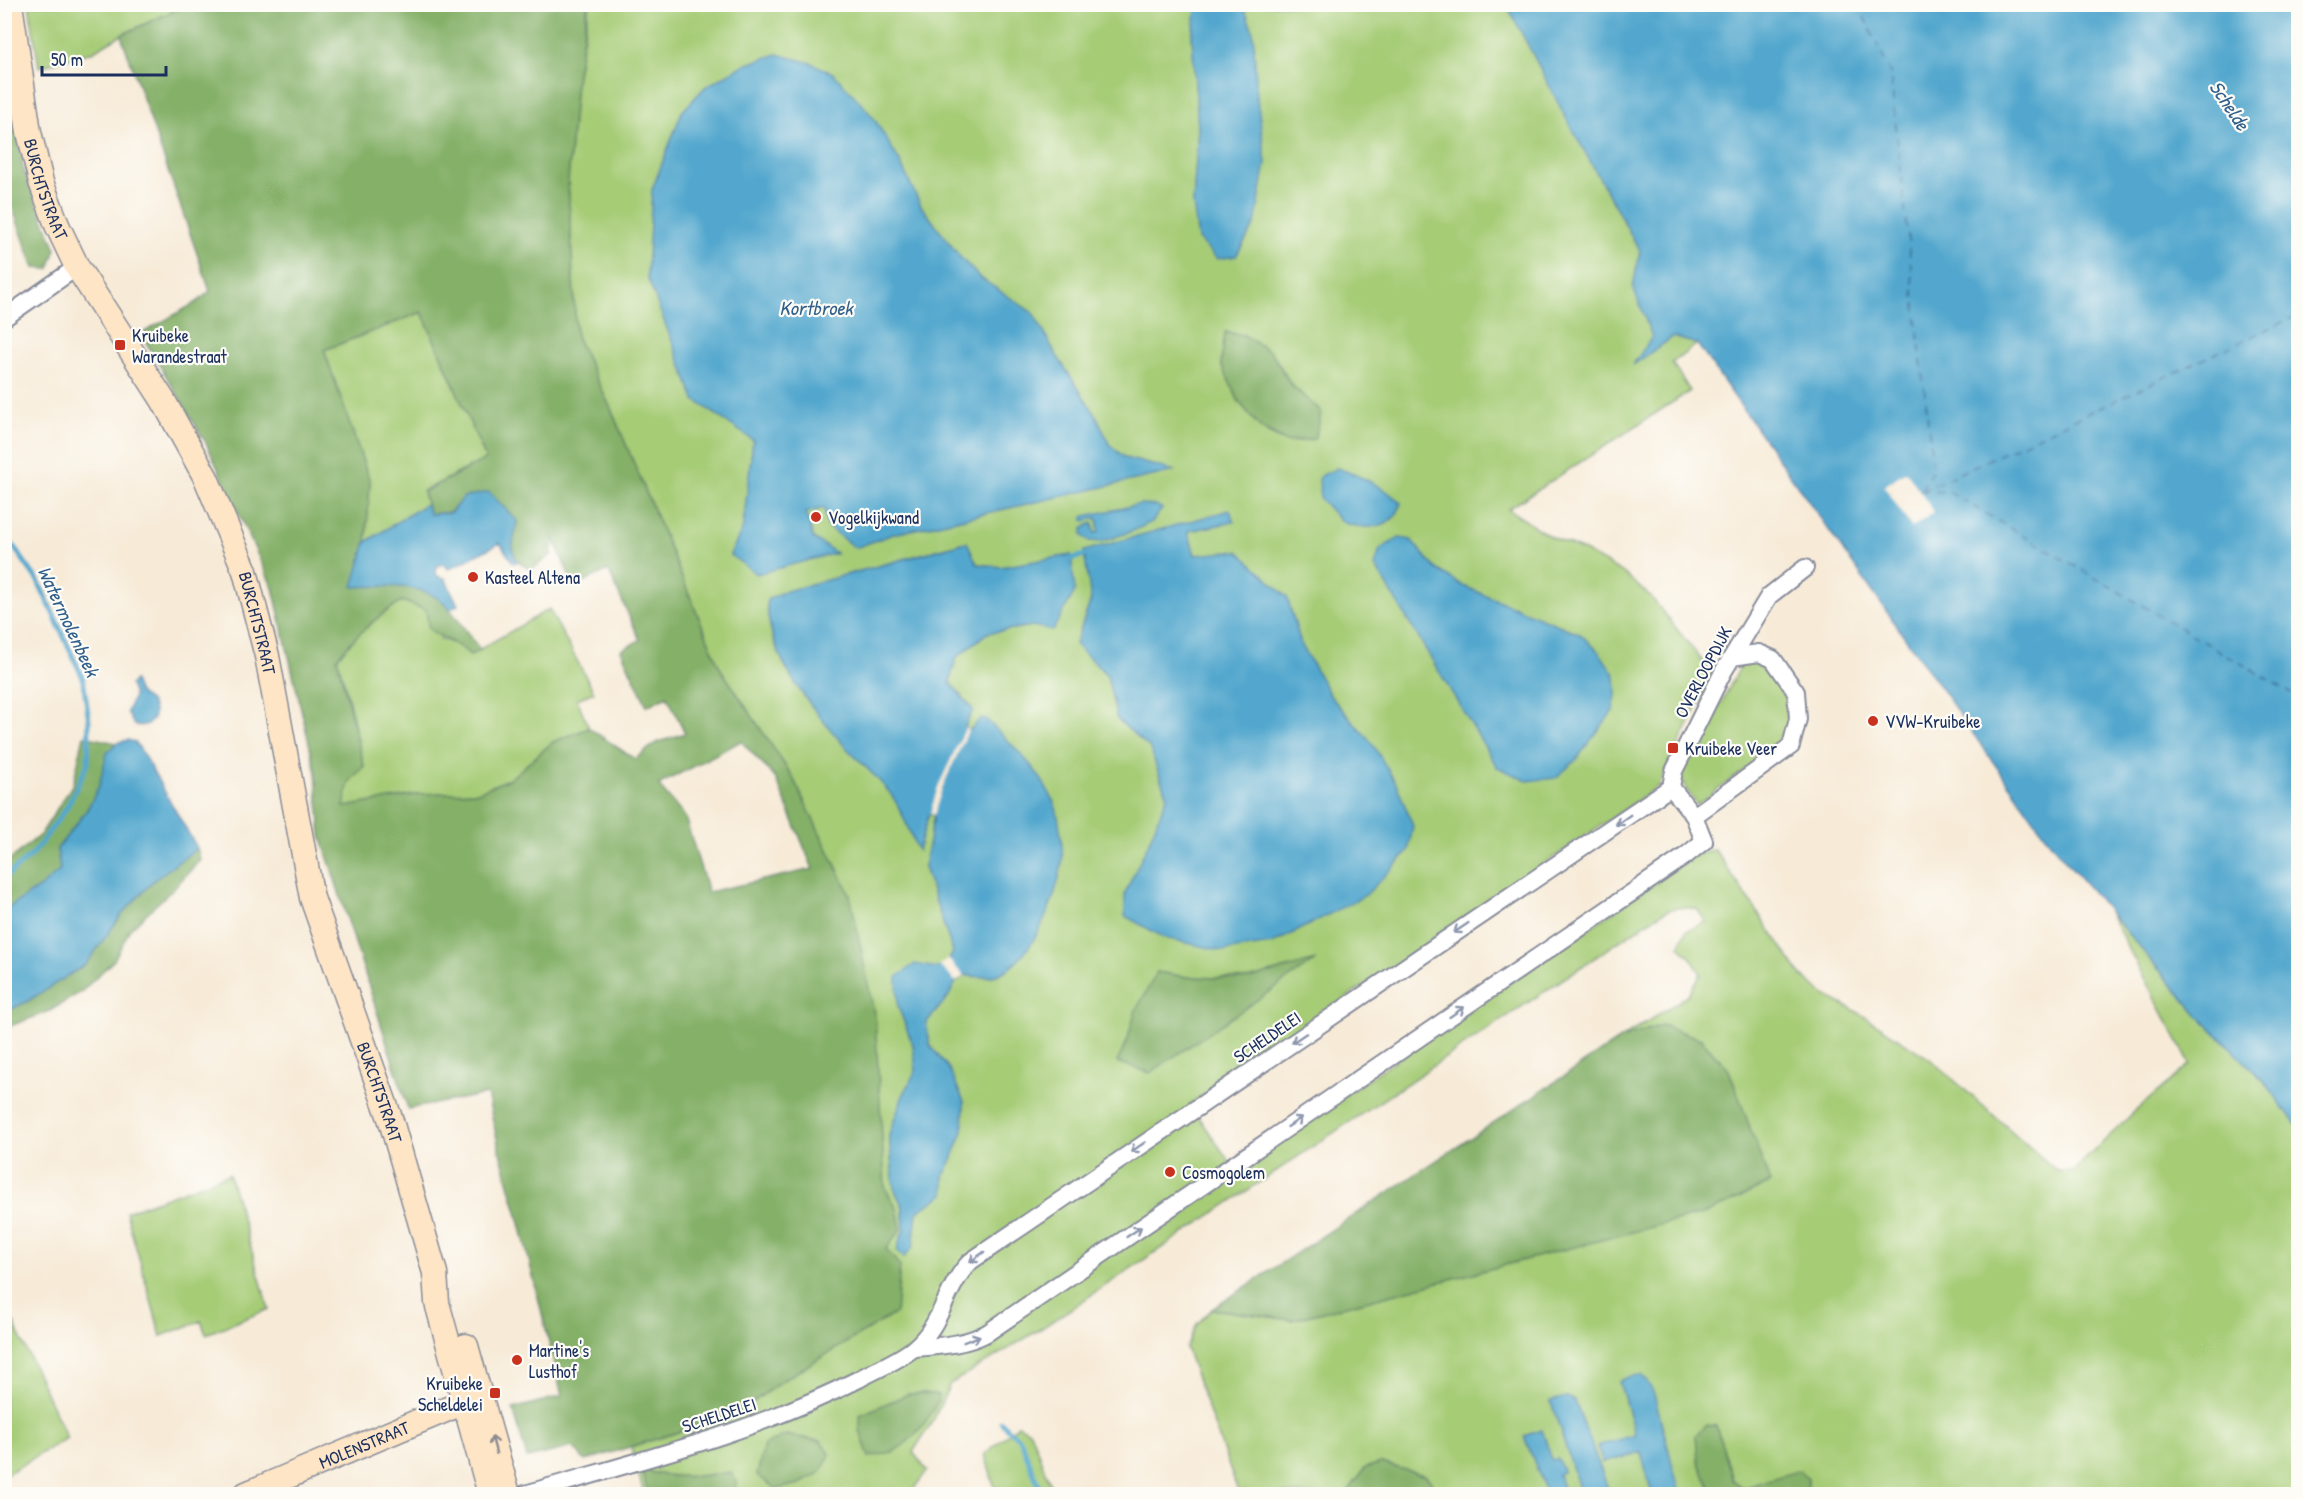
<svg xmlns="http://www.w3.org/2000/svg" width="2303" height="1499" viewBox="0 0 2303 1499" font-family="'Patrick Hand',sans-serif">
	<rect width="100%" height="100%" fill="#fdfcf7"/>
	<filter id="ink" filterUnits="userSpaceOnUse"><feTurbulence type="fractalNoise" baseFrequency=".0167" numOctaves="2"/><feDisplacementMap in="SourceGraphic" scale="12" xChannelSelector="R" yChannelSelector="G"/><feConvolveMatrix kernelMatrix="1 2 1 2 8 2 1 2 1" color-interpolation-filters="sRGB"/></filter>
	<filter id="wash" filterUnits="userSpaceOnUse"><feTurbulence type="fractalNoise" baseFrequency=".008" numOctaves="4" result="noise"/><feDisplacementMap in="SourceGraphic" scale="24" xChannelSelector="R" yChannelSelector="G"/><feGaussianBlur stdDeviation="1.35" result="paint"/><feColorMatrix in="noise" values="0 0 0 0 0 0 0 0 0 0 0 0 0 0 0 0 0 1.4 0 .05"/><feComposite in="paint" operator="in"/></filter>
	<g filter="url(#wash)">
		<rect width="100%" height="100%" fill="#f7ebd8"/>
		<path fill="#a6cc76" stroke="#607e6a" stroke-width="1.5" fill-rule="evenodd" d="M594,4l603,1 -5,31 6,92 -5,75 73,-40 -9,-64 -4,-68 -10,-26h264l59,113 74,133 -7,36 20,50 -19,27 39,-27 24,7 -25,19 18,28 -182,118 41,27 35,15 38,21 29,25 62,77 -54,112 -469,318 45,66 461,-315 18,-6 87,126 22,19 36,19 71,46 127,112h16l60,-58 57,-49 -81,-152 89,103 67,67 33,45v367h-491l1,-15 -34,-1 -30,10 -11,-8 -17,-54 -18,35 13,29 -1,4h-30l-26,-100 -35,-13 16,54 -37,11 5,17 38,-11 11,42h-42l-35,-93 -24,1 30,92h-16l-7,-20 5,-3 -5,-11 -6,1 -10,-31 -18,6 23,58h-107l-14,-18 -44,-13 -33,27 -1,4h-109l-53,-146 11,-24 15,-15 80,11 370,-295 -42,14 67,-43 14,-22 -10,-16 -12,-12 7,-15 20,-9 -9,-13c-17,-3 -26,-2 -40,7l-615,412 -92,56 -16,35 -21,33 14,19 -17,23h-266l-13,-47 105,-33 49,-35 101,-130 11,-40 -12,-21 -4,-51 -31,-242 -58,-119 -72,-108 -109,-259 -35,-73 -8,-155 8,-100 13,-75zM744,65l155,95 22,46 39,51 19,20 54,36 24,43 40,61 12,27 16,14 49,13 -281,63 -38,14 -28,-22 -3,-18 -18,5 7,25 22,16 -105,1 13,-27 10,-88 -58,-40 -48,-123 5,-87 30,-78 23,-25zM1271,352l21,34 29,25 -7,28c-8,1 -21,4 -28,2 -34,-8 -51,-49 -65,-77zM1162,509c-22,28 -47,24 -80,26 1,-7 3,-11 11,-11l2,10 4,-2 -2,-14zM1230,510l3,12 -45,9 7,24 92,42 14,47 30,53 41,46 -56,178 -44,23 -123,-102 18,-45 -17,-49 -33,-29 -10,-44 -32,-31 16,-44 95,-77zM1411,540l24,28 28,18 117,48 19,18h-170l-54,-86zM966,542l11,22 24,3 70,-12 -39,71 -45,7 -31,25 -6,24 23,27 -8,17 4,6 6,245 -10,-2 -9,7 -8,15 -22,26 4,22 19,24 15,33 -1,29 -12,31 -7,13v19l-27,18 -4,35 -13,-8 4,-9 -1,-23 -9,-19 -5,-53 13,-37 14,-28 -3,-25 -15,-39 17,-42 21,4 11,-4 6,-12 -29,-85 10,-52 -5,-1 -11,36c-8,-17 -17,-44 -28,-58 -46,-54 -123,-114 -123,-192l16,-8zM1314,961l-164,111 -32,-10 39,-90 30,5 61,2z
			M29,5h157l-65,30 -29,17 -53,15z
			M422,312l64,147 -63,32 3,13 -60,38 4,-60 -46,-132z
			M402,601l24,9 15,29 20,7 9,9 79,-46 45,83 -17,7 12,29 -36,14 -42,36 -33,14 -59,2 -76,14 6,-26 15,-16 -19,-81 -8,-27 30,-34z
			M1755,660l15,3c17,28 30,43 17,76l-90,66 -18,-26 62,-113z
			M229,1174l40,135 -63,25 -5,-13 -40,15 -35,-124z
			M4,1302l63,136 -62,37h-1z
			M1018,1425l12,6 24,63h-58l-11,-40z"/>
		<path fill="#84b067" stroke="#507062" stroke-width="1.5" fill-rule="evenodd" d="M588,4l-12,77 -8,100 8,155 35,73 109,259 72,108 58,119 25,123 10,170 12,21 4,20 -15,20 14,17 -4,47 -111,66 -49,35 -151,47 -12,-14 -46,11 -14,-49 49,-13 -42,-173 -20,-71 -13,-58 -79,15 -87,-273 -5,-63 -43,-185 -67,-145 -65,-109 56,-32 13,-11 -89,-256 65,-30zM422,312l64,147 -63,33 7,22 20,-2 14,-14 53,23c-5,25 -12,35 14,49l20,-15 2,-18 21,50 34,-17 32,70 -19,10 26,56 20,-10 18,37 -29,10 -21,16 -46,-31 -36,14 -42,36 -33,14 -59,2 -75,13 5,-25 15,-16 -27,-108c19,-23 39,-41 65,-57l24,9 3,19c13,10 29,14 41,26l11,-5c-14,-15 -23,-34 -38,-48 -22,-23 -62,-14 -89,-16l12,-44 4,-60 -46,-132zM741,741l35,38 37,90 -105,23 -23,-75 -27,-32z
			M6,68l18,104 32,77 -7,20 -15,-1 -29,-81 -1,-118z
			M1225,332l19,3 27,17 21,34 29,25 -2,13 -5,15 -28,3 -25,-14 -22,-26 -18,-38z
			M84,736l32,7c-13,14 -11,26 -17,43 -9,24 -27,43 -42,63l3,21 -18,16 -37,24v-46l36,-30 32,-50z
			M197,848l3,12 -27,29 -43,40 -16,31 -33,32 -31,19 -45,17v-16l23,-11 58,-37 36,-50 32,-34z
			M1316,960l-166,113 -33,-11 10,-20 8,-30 22,-40 30,5 61,2z
			M1662,1025l39,14 28,31 41,113 -60,29 -418,108 -80,-11 408,-270z
			M925,1393l14,2c-3,18 -27,46 -43,55 -7,4 -19,5 -27,7l-9,-26v-16l48,-21z
			M1705,1425l11,1 17,54 10,8 57,-18 8,9 -1,15h-97l1,-5 -13,-28 -2,-26z
			M786,1435l35,6 9,13 -9,18 -21,12 -24,5 -19,-14 7,-30z
			M1381,1463l45,13 14,18h-92l1,-4 16,-22z
			M644,1470c29,10 57,6 87,2l5,9 -1,13h-87l-5,-21z"/>
		<path fill="#52a7ce" stroke="#366b96" stroke-width="1.5" d="M1197,5h46l10,26 4,68 9,64 -11,61 -19,32 -19,3 -19,-20 -5,-36 5,-75 -6,-92z
			M1507,5h791v1122l-33,-45 -67,-67 -146,-170 -355,-501 -24,-7 -40,28 19,-28 -19,-50 7,-36 -74,-133z
			M777,54l34,9 22,10 30,32 12,15 24,40 22,46 39,51 19,20 54,36 24,43 40,61 12,27 16,14 50,13 -282,63 -38,14 -28,-22 -3,-18 -18,5 7,25 23,15 -79,21 -27,-19 13,-27 10,-88 -58,-40 -48,-123 5,-87 30,-78 23,-25 39,-22z
			M1337,468c23,8 47,18 64,35 -5,24 -32,28 -53,21 -10,-2 -20,-18 -28,-25l-1,-22z
			M489,492l28,29 -5,27 5,14 -4,1 -13,-20 -51,26 -6,-5 -6,2 -1,8 3,3 6,1 13,27 -8,4c-24,-28 -63,-23 -97,-22l13,-45 60,-38 4,10 20,-1 14,-16z
			M1141,504l17,2 4,3 -10,13 -19,9 -32,11 -12,-1 -7,-6 1,-7 9,-5 3,10 4,-1 -2,-14 -13,3 -1,-1 2,-4z
			M1230,510l4,12 -46,9 7,24 43,-4 49,46 14,47 30,53 41,46 25,42 16,41 -5,26 -42,43 -94,49 -49,7 -58,-13 -40,-22v-23l24,-51 18,-45 -17,-49 -33,-29 -10,-44 -32,-31 16,-44 -7,-49z
			M1399,538l12,2 24,28 28,18 117,48 19,18 16,23 1,20 -3,16 -37,49 -20,18 -29,3 -30,-14 -122,-201 5,-17z
			M967,542l10,22 24,3 70,-12 4,36 -22,39 -21,-4 -45,7 -31,25 -6,24 23,28 -8,16 4,5 11,-12 7,1c26,26 54,50 68,85 4,10 9,49 7,59 -6,34 -28,93 -61,109 -9,5 -26,4 -36,2l-9,7 -8,15 -22,26 4,22 19,24 15,33 -1,29 -12,31 -7,13v19l-27,18 -4,35 -9,11 -7,-7 3,-12 4,-9 -1,-23 -9,-19 -5,-53 13,-37 14,-28 -3,-25 -15,-39 -1,-29 18,-13 21,4 11,-4 6,-12 -29,-85 10,-52 -5,-1 -11,37c-8,-17 -17,-44 -28,-58 -14,-18 -33,-33 -48,-50 -34,-39 -75,-88 -75,-143l16,-8z
			M134,681c2,4 3,10 6,13 4,4 8,4 11,9 8,15 -1,25 -17,22l-7,-13 7,-16 -4,-11z
			M127,740l8,2 5,7 57,99 -43,32 -32,34 -36,50 -58,37 -23,11v-102l37,-24 18,-16 -3,-21 30,-39 12,-24 8,-33 9,-10z
			M1641,1375l6,6 7,13 26,100h-28l-11,-42 -38,11 -6,-17 38,-11 -16,-54 12,-5z
			M1566,1397l9,4 35,93h-29l-30,-93z
			M1542,1430l10,30 6,-1 5,13 -5,2 7,20h-18l-23,-58z"/>
		<path fill="#f7ebd8" d="M1906,471l28,41 -22,16 -28,-42z
			M966,727l2,4 -26,57 -8,27 -4,-1 8,-27z
			M947,958l17,18 -8,6 -17,-17 6,-3z"/>
		<g fill="none" stroke-linecap="round" stroke-linejoin="round">
			<path stroke="#52a7ce" stroke-width="5" d="M4,533l34,48 45,97 6,43 -1,42 -21,44 -34,47 -29,24
				M1071,559l14,-4
				M1001,1422l20,19 21,53"/>
			<path stroke="#315f8b" stroke-width="1.5" stroke-dasharray="8 6" stroke-linecap="butt" d="M1858,4l32,68 43,397 -13,22
				M1921,491l28,1 349,205
				M1921,491l377,-176"/>
		</g>
	</g>
	<g filter="url(#ink)">
		<g fill="none" stroke-linecap="round" stroke-linejoin="round">
			<g stroke="#898d9b" stroke-width="20">
				<path id="street" d="M4,318l73,-51
					M1694,816l97,-70 7,-27 -2,-27 -23,-33 -14,-6 -27,4
					M915,1348c25,-2 50,-3 72,-15l697,-476 20,-16 -10,-25 -23,-29 3,-16 49,-99 46,-76 36,-28
					M525,1494c112,-33 229,-61 334,-115 16,-9 41,-19 55,-31 28,-22 32,-63 57,-87l700,-474"/>
			</g>
			<g stroke="#898d9b" stroke-width="27">
				<g id="secondary">
					<path id="s1" d="M10,4l19,128 12,50 16,43 20,42 86,133 43,78 39,93 22,85 45,242 79,223 44,152 2,30 53,191"/>
					<path d="M466,1346l42,148"/>
					<path id="s2" d="M246,1494l235,-99"/>
				</g>
			</g>
			<use href="#street" stroke="#fff" stroke-width="16"/>
			<use href="#secondary" stroke="#fde5c5" stroke-width="24"/>
		</g>
		<defs><path id="oneway-shaft" d="M-6 0H5M1.5-3L5.5 0L1.5 3" fill="none" stroke-width="1.6" stroke-linecap="round" stroke-linejoin="round" transform="scale(1.5)"/></defs>
		<g stroke="#8d97ae">
			<use href="#oneway-shaft" transform="translate(1623 820) rotate(145)"/>
			<use href="#oneway-shaft" transform="translate(1461 928) rotate(146)"/>
			<use href="#oneway-shaft" transform="translate(1457 1012) rotate(-34)"/>
			<use href="#oneway-shaft" transform="translate(1299 1038) rotate(146)"/>
			<use href="#oneway-shaft" transform="translate(1295 1122) rotate(-34)"/>
			<use href="#oneway-shaft" transform="translate(1138 1147) rotate(146)"/>
			<use href="#oneway-shaft" transform="translate(1134 1232) rotate(-34)"/>
			<use href="#oneway-shaft" transform="translate(977 1257) rotate(145)"/>
			<use href="#oneway-shaft" transform="translate(972 1339) rotate(-21)"/>
		</g>
		<use stroke="#8c8a92" href="#oneway-shaft" transform="translate(494 1445) rotate(-105)"/>
	</g>
	<g fill="#c8321e" stroke="#fdfcf7" stroke-width="2">
		<rect x="114" y="339" width="12" height="12" rx="3"/>
		<circle cx="816" cy="517" r="6"/>
		<circle cx="473" cy="577" r="6"/>
		<circle cx="1873" cy="721" r="6"/>
		<rect x="1667" y="742" width="12" height="12" rx="3"/>
		<circle cx="1170" cy="1172" r="6"/>
		<circle cx="517" cy="1360" r="6"/>
		<rect x="489" y="1387" width="12" height="12" rx="3"/>
	</g>
	<g text-anchor="middle" dominant-baseline="central" stroke-width="4.5" stroke-linejoin="round" paint-order="stroke">
		<g font-size="18" fill="#1b2f5e" stroke="#fdfcf7">
			<text stroke="none"><textPath href="#s1" startOffset="189">BURCHTSTRAAT</textPath></text>
			<text stroke="none"><textPath href="#s1" startOffset="675">BURCHTSTRAAT</textPath></text>
			<text transform="translate(1703 672) rotate(-62)">OVERLOOPDIJK</text>
			<text transform="translate(1267 1037) rotate(-34)">SCHELDELEI</text>
			<text stroke="none"><textPath href="#s1" startOffset="1161">BURCHTSTRAAT</textPath></text>
			<text transform="translate(719 1415) rotate(-18)">SCHELDELEI</text>
			<text stroke="none"><textPath href="#s2" startOffset="128">MOLENSTRAAT</textPath></text>
		</g>
		<g font-size="18" fill="#1b2f5e" stroke="#fdfcf7" text-anchor="start">
			<text x="132" y="335">Kruibeke<tspan x="132" dy="21">Warandestraat</tspan></text>
			<text x="828" y="517">Vogelkijkwand</text>
			<text x="485" y="577">Kasteel Altena</text>
			<text x="1885" y="721">VVW-Kruibeke</text>
			<text x="1685" y="748">Kruibeke Veer</text>
			<text x="1182" y="1172">Cosmogolem</text>
			<text x="529" y="1350">Martine's<tspan x="529" dy="21">Lusthof</tspan></text>
			<text x="483" y="1383" text-anchor="end">Kruibeke<tspan x="483" dy="21">Scheldelei</tspan></text>
		</g>
		<g font-size="20" font-style="italic" fill="#315f8b" stroke="#fdfcf7">
			<text transform="translate(2230 105) rotate(56)">Schelde</text>
			<text x="816" y="307">Kortbroek</text>
			<text transform="translate(69 621) rotate(65)">Watermolenbeek</text>
		</g>
	</g>
	<rect width="2303" height="1499" fill="none" stroke="#fdfcf7" stroke-width="24"/>
	<path d="M42 66v9h124v-9" fill="none" stroke="#1b2f5e" stroke-width="3"/>
	<text x="51" y="66" font-size="18" fill="#1b2f5e" stroke="#fdfcf7" stroke-width="4.5" paint-order="stroke">50 m</text>
</svg>
